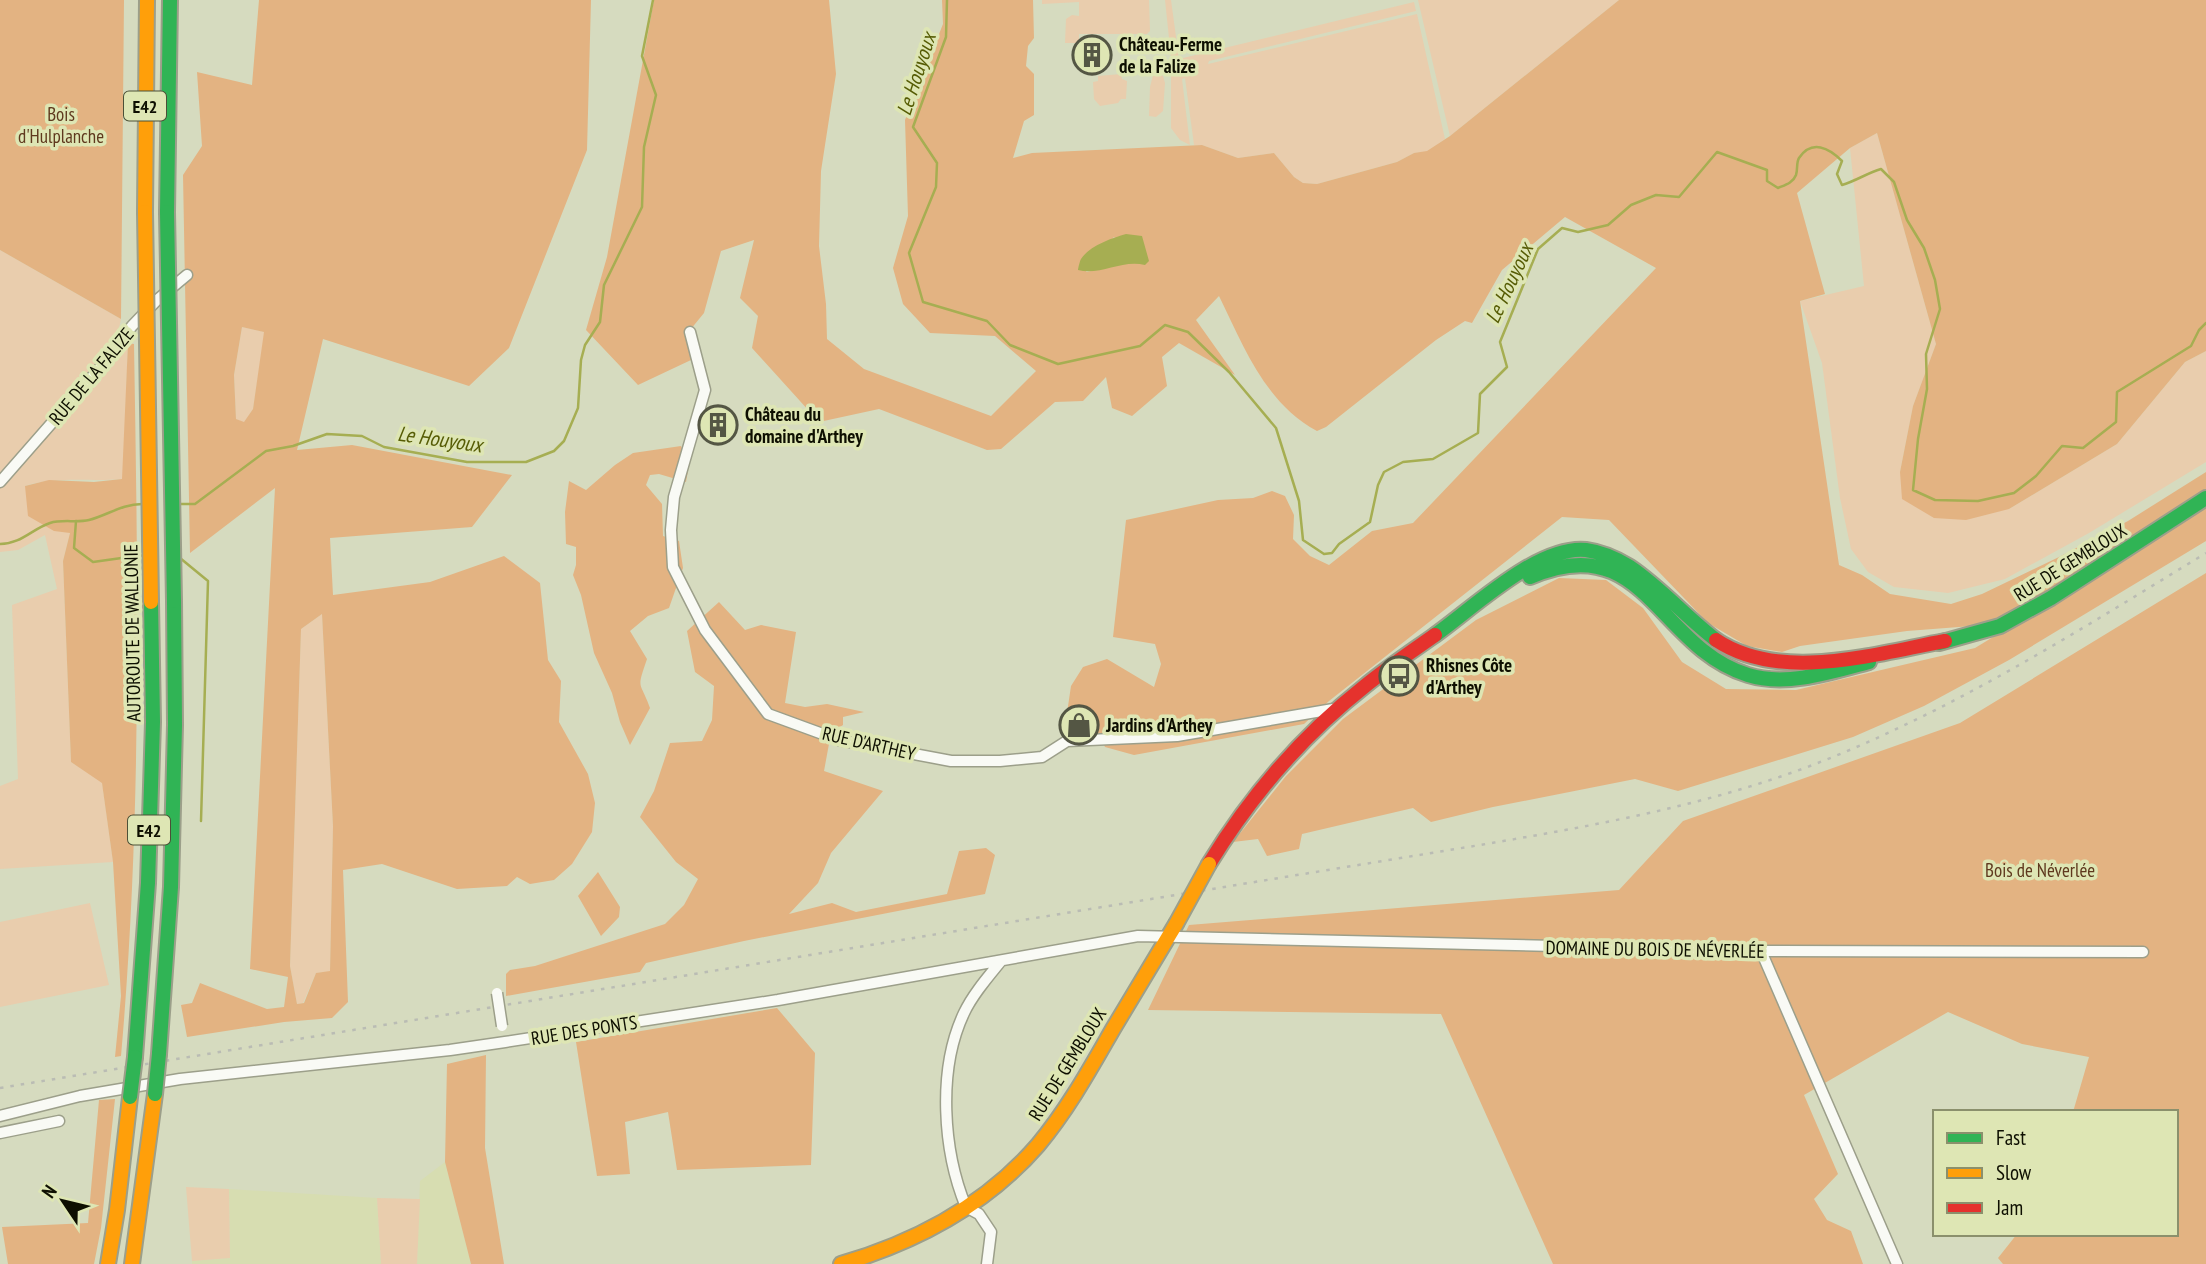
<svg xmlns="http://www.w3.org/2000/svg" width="2206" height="1264" viewBox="0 0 2206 1264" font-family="'PT Sans Narrow',sans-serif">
	<rect width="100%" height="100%" fill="#d6dbbf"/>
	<path fill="#d7ddb1" d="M445,1162l26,102h-54l3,-83z
		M229,1189l148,9 4,66h-189v-3l38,-3z"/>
	<path fill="#e9cdad" d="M1042,0h107l1,31 -3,3h-68v9h-14l1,-24 6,-4 7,1v-14l-37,2z
		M1165,0h6l8,59 235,-57 2,9 -207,50 -1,3 209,-50 28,125 -18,13 -13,1 -17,9 -80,22 -14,-1 -9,-6 -20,-24 -36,5 -36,-13h-8l-9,-67 -3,1 8,66 -10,-5 -9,-12v-71z
		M1418,0h201l-169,136z
		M1154,71l9,5 2,7 -2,28 -7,6 -7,-1 1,-29z
		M1121,74l1,5 5,2 -1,18h-5l-3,4 -18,3 -6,-7 -1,-17 5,-1v-5z
		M1877,133l59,211 -23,62 -13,66 109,37 108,-65 68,-82 21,-11v111l-117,71 -84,46 -57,14 -54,-6 -26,-15 -17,-23 -11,-51 -18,-135 -22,-62 64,-15 -14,-138z
		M0,250l121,69 -4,19 -117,138z
		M242,327l23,5 -12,77 -9,14 -8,-4 -2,-44z
		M128,343l-5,136c-33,3 -67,-3 -98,7l45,47 -7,28 8,201 31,20 11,80 -113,7v-83l18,-7 -6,-174 45,-16 -12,-54 -27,15 -18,2v-64z
		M322,614l11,212 -3,146 -14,1 -13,30 -6,1 -7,-38 11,-337z
		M90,903l19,82 -109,22v-85z
		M186,1187l43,2 1,69 -38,3z
		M377,1198l43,1 -3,65h-36z"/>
	<path fill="#e3b382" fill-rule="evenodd" d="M0,0h124l-3,319 -121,-69z
		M259,0h332l-4,150 -78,198 -40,38 -146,-47 -26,111 55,-5 160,30 -40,52 -142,11 3,57 97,-13 74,-26 36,27 8,77 13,21 -2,41 29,52 7,29 -3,29 -20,32 -18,16 -24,4 -13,-7 -10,9 -50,3 -75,-25 -39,6 5,132 -16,16 -48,4 -97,15 -6,-32 11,-2 8,-20 67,26 17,-2 4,-30 -38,-8 25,-481 -85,65 -7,-378 19,-29 -5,-74 55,13zM242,327l22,5 -11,77 -9,13 -8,-3 -2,-44zM322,614l11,212 -3,145 -14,2 -12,30 -7,1 -7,-38 11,-337z
		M654,0h175l7,74 -15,97 -2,75 7,58 1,35 37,30 127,47 45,-45 -41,-35 -65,-3 -27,-29 -10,-36 15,-52 -3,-96 38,-96 -1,-24h91l1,38 -6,8 -2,20 8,8v41l-10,6 -11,37 19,-5 170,-8 36,13 36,-5 20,24 9,6 14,1 80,-22 17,-9 13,-2 23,-15 169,-136h587v351l-21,11 -68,82 -108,65 -43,11 -32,-2 -32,-19 -2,-27 13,-66 23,-62 -59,-211 -27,15 -53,45 28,101 -25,7 39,264 23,10 28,19 61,10 31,-10 77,-37 69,-36 78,-49v18l-141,94 -54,31 -39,11 -65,5 -107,15 -18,6 -35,-6 -39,-23 -99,-103 -47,-3 -233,184 -25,23 -170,31 -29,-8 -16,-33 -22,-1 4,-27 12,-19 24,-8 47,28 7,-23 -6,-20 -42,-7 13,-117 92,-20 35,-2 19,-7 13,5 9,19 -1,24 17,17 19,9 43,-34 41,-8 243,-255 -91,-51 -63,53 -30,53 -7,-2 -29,19 -110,87 -9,4c-52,-28 -73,-84 -98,-135l-23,24 39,55 -56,-32 -17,14 5,29 -35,30 -20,-8 -6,-31 -23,24 -28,1 -54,47 -14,1 -108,-41 -60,13 -67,-74 6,-32 -18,-18 14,-58 -33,11 -17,62 -18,22 5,25 -53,25 -52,-55 21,-73zM1114,237l20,25 -48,10z
		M128,343l6,1c4,237 8,475 -13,712l-6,1 6,-61 -8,-134 -11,-79 -31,-21 -8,-201 7,-28 -16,-2 -26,-15 -3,-30 24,-6 45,2 28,-3z
		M681,446l8,19 -3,17 -27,-8 -9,1 -4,10 16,19 1,32 16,5 4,27 -14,40 -21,8 -18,15 17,28c-11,32 -7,21 3,49l-20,37 -10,-23 -8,-29 -18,-40 -13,-58 -8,-20 3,-10v-18l-10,-3 -1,-32 4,-31 17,9 29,-25 18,-12z
		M2206,507v34l-197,119 -85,46 -71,31 -175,54 -43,-12 -142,28 -62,15 -18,-14 -111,26 -3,15 -32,7 -9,-17 -25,3 53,-66 57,-57 133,-99 83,-42 47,2 37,28 39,54 44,27 70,1 179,-42z
		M2206,573v691h-203l-5,-6 19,-24h159v-122h-103l16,-55 -67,-13 -74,-32 -144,83 34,79 -24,25 13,21 24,11 12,33h-310l-112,-250 -293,-4 41,-85 430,-35 64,-69 277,-98z
		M719,602l26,28 16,-5 35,7 -11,71 20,4 22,-3 37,8 -21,5v8l-12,8 -7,38 59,20 -52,62 -13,30 -29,31 43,-11 24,9 91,-18 12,-43 27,-3 9,7 -10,39 -241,47 -98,22 -6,9 -134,24v-22l4,-4 25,-4 130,-42 19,-19 14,-26 -22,-17 -36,-45 14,-26 16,-48 32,-2 10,-21 2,-34 -19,-14 -8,-41z
		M598,872l22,35 -1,10 -18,19 -23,-40z
		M777,1008l38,45 -4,112 -134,5 -9,-58 -43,10 5,52 -33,2 -21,-134z
		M486,1055l-1,93 19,116h-33l-26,-102 2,-98z
		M115,1099l-14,129 -7,36h-86l-6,-37 86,-4 11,-123z"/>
	<path fill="#a6ae52" d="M1126,234l16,2 7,25 -4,4c-23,-6 -45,11 -67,5 0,-1 2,-10 3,-11 8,-13 31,-21 45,-25z"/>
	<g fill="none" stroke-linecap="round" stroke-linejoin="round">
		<path stroke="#a6ae52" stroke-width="2.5" d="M947,0l-1,37 -33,90 24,36 -1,24 -27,66 14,49 64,19 23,24 48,19 82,-18 25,-21 23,7 41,40 47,56 23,73 4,39 21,14 8,-1 7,-9 31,-22 8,-37 6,-13 19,-10 30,-3 45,-26 2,-39 27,-27 -7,-25 38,-93 24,-21 16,4 30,-7 23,-20 25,-10 23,2 38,-45 50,18v11l11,7c7,-3 15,-5 18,-13 2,-6 0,-12 3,-17 13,-19 30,-10 43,3l-5,13 5,11c14,-4 25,-12 39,-16l13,13 13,38 17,28 11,32 5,29 -14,45 1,35 -9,50 -5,51 22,10 43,1 36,-8 22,-17 26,-30 21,2 33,-26 1,-30 74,-46 8,-16 7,-7
			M180,504h15l71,-53 27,-5 34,-12 35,2 22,11 83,15h59l28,-11 10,-10 14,-33 3,-48 4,-15 15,-23 4,-37 38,-78 2,-60 12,-52 -14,-39 11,-56
			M76,521l-2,27 19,14 50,-7
			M0,544c21,0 32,-15 50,-21 12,-4 27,0 39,-3 19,-5 33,-16 53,-16
			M180,558l28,23 -7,240"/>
		<g stroke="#9c9f8a" stroke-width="13">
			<path id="street" d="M690,332l15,58 -31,107 -3,33 2,37 32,63 63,84 71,26 112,21h49l42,-4 25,-16 110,-5 162,-28
				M0,482l99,-113 33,-43 25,-26 30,-25
				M1761,951l136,313
				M0,1116l80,-20 100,-17 270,-29 55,-8 273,-42 360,-64 623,15 382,1
				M0,1133l59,-12
				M987,1264l4,-32 -12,-18 -13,-7c-23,-56 -29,-137 -2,-194 9,-19 24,-36 37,-52"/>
		</g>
		<g stroke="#9c9f8a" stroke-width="18">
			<path id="fast" d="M167,212l3,-212
				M1530,577c115,-50 127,70 218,98 38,12 84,-3 121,-13
				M1435,635c37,-26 103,-90 151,-85 15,2 31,9 44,17 31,21 56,50 86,73
				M1939,643l61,-17 51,-28 155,-100
				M159,1054l12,-167 4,-162 -1,-124
				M135,1057l13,-174 5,-161 -2,-120"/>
		</g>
		<g stroke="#9c9f8a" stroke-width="18">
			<path id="slow" d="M145,212l2,-212
				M108,1264l9,-54 13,-113
				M132,1264l23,-170
				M841,1264c75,-22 145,-59 197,-119 30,-36 52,-76 75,-116 21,-35 42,-70 63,-105"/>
		</g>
		<g stroke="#9c9f8a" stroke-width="18">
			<path id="jam" d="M1716,640c65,43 158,14 229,1
				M1209,864c41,-67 94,-129 156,-178 22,-18 46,-34 70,-51"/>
		</g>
		<use href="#street" stroke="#f9faf5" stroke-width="10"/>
		<use href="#fast" stroke="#30b455" stroke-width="14"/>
		<use href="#slow" stroke="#ff9f0a" stroke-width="14"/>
		<use href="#jam" stroke="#e5322d" stroke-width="14"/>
		<path stroke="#babcb4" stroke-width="2.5" stroke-dasharray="3.5 7" stroke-linecap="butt" d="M0,1088l1480,-243c112,-19 224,-39 330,-79 141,-54 268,-135 396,-213"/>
		<g stroke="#9c9f8a" stroke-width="13" stroke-linecap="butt">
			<path id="street-bridge" d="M497,993l5,33"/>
		</g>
		<g stroke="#9c9f8a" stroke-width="18" stroke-linecap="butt">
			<path id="fast-bridge" d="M167,212l7,389
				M155,1094l4,-40
				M130,1097l5,-40"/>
		</g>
		<g stroke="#9c9f8a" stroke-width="18" stroke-linecap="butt">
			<path id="slow-bridge" d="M145,212l6,390
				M1176,924l33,-60"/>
		</g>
		<use href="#street-bridge" stroke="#f9faf5" stroke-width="10"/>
		<use href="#fast-bridge" stroke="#30b455" stroke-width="14"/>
		<use href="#slow-bridge" stroke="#ff9f0a" stroke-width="14"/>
	</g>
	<defs>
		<g id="building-ring" transform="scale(2.0125)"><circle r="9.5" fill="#dee6b4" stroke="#545644" stroke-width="1.5"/><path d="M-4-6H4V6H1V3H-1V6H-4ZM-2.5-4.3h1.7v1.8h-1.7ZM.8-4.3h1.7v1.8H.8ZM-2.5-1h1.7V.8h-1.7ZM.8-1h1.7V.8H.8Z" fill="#545644"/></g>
		<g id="bus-ring" transform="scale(2.0125)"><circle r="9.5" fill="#dee6b4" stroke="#545644" stroke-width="1.5"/><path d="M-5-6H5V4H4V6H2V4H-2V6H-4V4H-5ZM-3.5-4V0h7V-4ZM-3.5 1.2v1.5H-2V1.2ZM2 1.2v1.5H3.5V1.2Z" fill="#545644"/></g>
		<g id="shop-ring" transform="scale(2.0125)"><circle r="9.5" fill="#dee6b4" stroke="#545644" stroke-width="1.5"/><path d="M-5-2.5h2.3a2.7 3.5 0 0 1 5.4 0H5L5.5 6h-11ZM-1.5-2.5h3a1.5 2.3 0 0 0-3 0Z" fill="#545644"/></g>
	</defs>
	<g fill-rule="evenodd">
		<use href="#building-ring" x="1092" y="55"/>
		<use href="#building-ring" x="718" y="425"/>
		<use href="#bus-ring" x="1399" y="676"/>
		<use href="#shop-ring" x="1079" y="725"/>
	</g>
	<g text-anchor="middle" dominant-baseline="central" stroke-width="7" stroke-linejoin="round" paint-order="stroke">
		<g fill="#dee6b4" stroke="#4c5037" stroke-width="2">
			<rect x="124" y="91.5" width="42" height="29" rx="5"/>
			<rect x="128" y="815.5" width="42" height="29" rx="5"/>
		</g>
		<g font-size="18" font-weight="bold" fill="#0e0f01">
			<text x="145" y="106">E42</text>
			<text x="149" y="830">E42</text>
		</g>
		<g font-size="19" font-weight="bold" fill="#0e0f01" stroke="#dee6b4" text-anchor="start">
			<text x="1119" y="44">Château-Ferme<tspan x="1119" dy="22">de la Falize</tspan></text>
			<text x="745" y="414">Château du<tspan x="745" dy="22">domaine d'Arthey</tspan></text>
			<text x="1426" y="665">Rhisnes Côte<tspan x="1426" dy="22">d'Arthey</tspan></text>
			<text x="1106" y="725">Jardins d'Arthey</text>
		</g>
		<g font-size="19" fill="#5f391e" stroke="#dee6b4">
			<text x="61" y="114">Bois<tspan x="61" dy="22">d'Hulplanche</tspan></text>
			<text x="2040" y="870">Bois de Néverlée</text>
		</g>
		<g font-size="19" fill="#0e0f01" stroke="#dee6b4">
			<text transform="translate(91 376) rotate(-50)">RUE DE LA FALIZE</text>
			<text transform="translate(2070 562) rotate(-32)">RUE DE GEMBLOUX</text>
			<text transform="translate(132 633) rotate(-91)">AUTOROUTE DE WALLONIE</text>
			<text transform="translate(869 743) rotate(13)">RUE D'ARTHEY</text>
			<text transform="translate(1655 949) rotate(1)">DOMAINE DU BOIS DE NÉVERLÉE</text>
			<text transform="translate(584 1030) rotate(-9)">RUE DES PONTS</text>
			<text transform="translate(1067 1064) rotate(-58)">RUE DE GEMBLOUX</text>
		</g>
		<g font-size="21" font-style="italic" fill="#565c05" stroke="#dee6b4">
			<text transform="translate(916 74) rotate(-72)">Le Houyoux</text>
			<text transform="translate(1509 283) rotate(-65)">Le Houyoux</text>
			<text transform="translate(440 439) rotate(8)">Le Houyoux</text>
		</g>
	</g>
	<rect x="1933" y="1110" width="245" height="126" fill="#dee6b4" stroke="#8b906c" stroke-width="2"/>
	<rect x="1947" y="1133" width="35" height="10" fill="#30b455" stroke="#8b906c" stroke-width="2"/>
	<text x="1996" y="1145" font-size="21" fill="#0e0f01">Fast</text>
	<rect x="1947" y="1168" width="35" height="10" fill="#ff9f0a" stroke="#8b906c" stroke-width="2"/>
	<text x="1996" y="1180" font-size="21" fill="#0e0f01">Slow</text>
	<rect x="1947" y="1203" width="35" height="10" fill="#e5322d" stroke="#8b906c" stroke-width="2"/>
	<text x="1996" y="1215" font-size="21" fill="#0e0f01">Jam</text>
	<g transform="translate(63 1201) rotate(305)" stroke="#dee6b4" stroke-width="5" paint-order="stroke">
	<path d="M0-5L12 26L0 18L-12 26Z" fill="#0e0f01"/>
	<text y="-10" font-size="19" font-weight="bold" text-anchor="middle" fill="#0e0f01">N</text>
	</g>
</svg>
